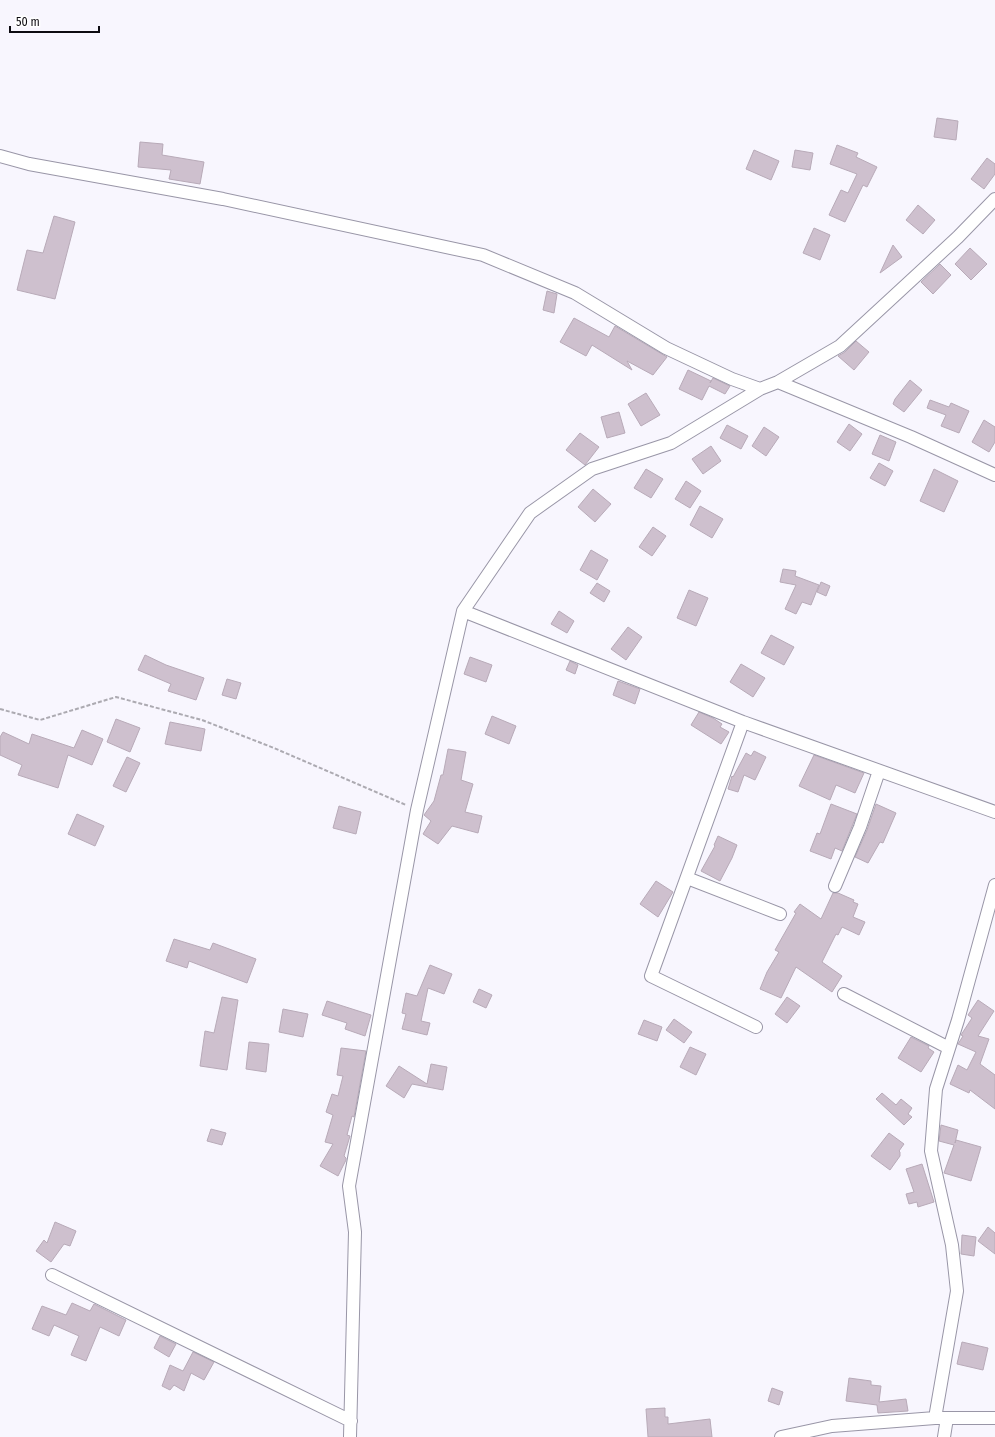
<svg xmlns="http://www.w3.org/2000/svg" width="995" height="1437" viewBox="0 0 995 1437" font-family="'Fira Sans Condensed',sans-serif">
	<rect width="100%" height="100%" fill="#f8f6fe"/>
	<path fill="#cec0ce" stroke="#b8aab8" d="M937,118l21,3 -2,19 -22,-3z
		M140,142l23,2 -1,11 42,7 -4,22 -31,-5 2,-9 -33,-3z
		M837,145l21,8 -2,4 21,10 -10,20 -4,-2 -18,37 -16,-7 12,-25 7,3 9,-19 -27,-10z
		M754,150l25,11 -8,19 -25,-11z
		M795,150l18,3 -3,17 -18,-3z
		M987,158l8,6v10l-11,15 -13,-10z
		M918,205l17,15 -12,14 -17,-14z
		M54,216l21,6 -20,77 -38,-9 10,-40 16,3z
		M814,228l16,7 -10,25 -17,-7z
		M893,245l9,12 -22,16z
		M970,248l17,16 -16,16 -16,-16z
		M940,264l11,11 -18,19 -12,-12z
		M547,291l10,3 -3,19 -11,-3z
		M574,318l35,19 6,-11 52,31 -14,18 -26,-14 5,9 -40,-25 -6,11 -26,-14z
		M856,341l13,11 -15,18 -16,-14 7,-4z
		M688,370l23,11 -1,2 3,-5 17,8 -5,8 -16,-8 -7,14 -23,-11z
		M910,380l12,10 -18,22 -11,-8 2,-5z
		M646,393l14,22 -19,11 -13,-22z
		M930,400l19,7 2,-4 18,8 -10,22 -18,-7 5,-11 -19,-7z
		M619,412l6,21 -18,5 -6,-21z
		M984,420l11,7v15l-6,10 -17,-10z
		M849,424l13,10 -12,17 -13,-9z
		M727,425l21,11 -7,13 -21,-11z
		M764,427l15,10 -13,19 -14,-10z
		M580,433l19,14 -14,18 -19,-15z
		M880,435l16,7 -7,19 -17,-7z
		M711,446l10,15 -18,13 -11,-15z
		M879,463l14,8 -8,15 -15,-8z
		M646,469l17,10 -12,19 -17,-10z
		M934,469l24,12 -14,31 -24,-11z
		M686,481l15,10 -11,17 -15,-9z
		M593,489l18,15 -16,18 -17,-15z
		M700,506l23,13 -11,19 -22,-13z
		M653,527l13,9 -14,20 -13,-9z
		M591,550l17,10 -11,20 -17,-10z
		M783,569l13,2 -1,5 24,9 -8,20 -9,-3 -6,12 -11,-5 11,-24 -16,-3z
		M821,582l9,4 -4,10 -9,-4z
		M597,583l13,8 -6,11 -14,-9z
		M689,590l19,8 -12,28 -19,-8z
		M559,611l15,10 -7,12 -16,-9z
		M628,627l14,10 -16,23 -15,-11z
		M771,635l23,12 -10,18 -23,-12z
		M145,655l21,10 38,13 -8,22 -28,-9 3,-7 -33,-14z
		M470,657l22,8 -6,17 -22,-8z
		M570,661l8,4 -3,9 -9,-4z
		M741,664l24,14 -12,19 -23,-15z
		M227,679l14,4 -5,16 -14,-4z
		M618,681l22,8 -5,15 -22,-9z
		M699,712l14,6 9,6 -2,3 9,5 -8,12 -30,-19z
		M492,716l24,10 -7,18 -24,-10z
		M116,719l24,9 -10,24 -23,-10z
		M170,722l35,7 -4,22 -36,-7z
		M82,730l21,9 -11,26 -24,-10 -10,33 -40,-13 4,-10 -22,-10v-18l3,-5 26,12 3,-10 42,14z
		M448,749l18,3 -5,28 12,4 -8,28 17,4 -4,17 -26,-7 -14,18 -15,-10 8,-13 -7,-6 10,-14 7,-26h2z
		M754,751l12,6 -11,23 -11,-5 -6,17 -10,-3 4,-13 1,1 13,-24 5,3z
		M814,755l50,18 -9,20 -19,-8 -6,15 -31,-14z
		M127,757l13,6 -14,29 -13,-6z
		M831,804l26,10 -15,37 -7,-3 -4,11 -21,-8 7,-18 3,1z
		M876,804l20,9 -13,30 -3,-1 -12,21 -13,-6 12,-27z
		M339,806l22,6 -5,22 -23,-6z
		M77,814l27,12 -9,20 -27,-12z
		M718,836l19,9 -5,13 -12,23 -19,-10 14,-25 -1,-1z
		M656,881l17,11 -15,25 -18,-13z
		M833,893h5l16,7 -1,2 5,2 -5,13 12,5 -6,13 -17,-8 -4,8 -2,-1 -14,28 20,14 -10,16 -36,-25 -15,31 -21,-9 7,-17 12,-20 -4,-2 21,-37 -2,-1 6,-8 21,15z
		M174,939l36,11 3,-7 43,16 -9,24 -58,-22 -2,7 -21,-7z
		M430,965l22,9 -8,20 -16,-6 -7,33 9,2 -3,12 -25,-6 4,-15 -4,-1 4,-20 11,3z
		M479,989l13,6 -6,13 -13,-6z
		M222,997l16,3 -11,70 -27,-4 5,-35 9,2z
		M787,997l13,9 -13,17 -12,-9z
		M978,1000l16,11 -16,25 11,3 -9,25 15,11v34l-25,-19 -1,3 -19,-9 8,-19 9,5 9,-18 -18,-8 5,-8 -2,-1 11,-17 -4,-3z
		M327,1001l44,14 -6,21 -20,-7 2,-6 -25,-8z
		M283,1009l25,5 -5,23 -24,-5z
		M674,1019l18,13 -8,11 -18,-13z
		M644,1020l18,7 -5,14 -19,-7z
		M911,1037l18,9 -1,2 6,4 -13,20 -23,-14z
		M249,1042l20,2 -3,28 -20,-3z
		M690,1047l16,7 -10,21 -16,-8z
		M341,1048l25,3 -12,66 -2,-1 -5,19 3,1 -6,20 2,2v2l-8,16 -18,-10 13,-22 -8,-2 8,-27 -7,-3 6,-18 6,2 5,-20 -6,-1z
		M431,1064l16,3 -4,23 -31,-6 -8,14 -18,-12 13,-20 28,18z
		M882,1093l14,12 5,-6 11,9 -4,6 4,3 -8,8 -28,-26z
		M941,1125l17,5 -3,13 1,-3 25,7 -10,34 -27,-8 10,-28 -15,-4z
		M211,1129l15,4 -4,12 -15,-4z
		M889,1133l15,11 -5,7 1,1v4l-10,14 -19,-14z
		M922,1164l12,38 -16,5 -1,-5 -8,2 -3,-10 8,-2 -8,-23z
		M55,1222l21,9 -6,15 -6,-2 -13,18 -15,-11 8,-11 3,3z
		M988,1227l7,6v21l-17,-13z
		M962,1235l14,2 -2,19 -13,-2z
		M72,1303l18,8 4,-7 32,16 -7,16 -19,-9 -14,34 -15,-6 8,-19 -25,-11 -5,11 -17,-7 10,-23 24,9z
		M160,1336l16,8 -7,13 -15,-9z
		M962,1342l26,6 -5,22 -26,-6z
		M193,1352l21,10 -10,18 -13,-7 -7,18 -10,-6 -4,5 -8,-4 8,-21 13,6z
		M849,1378l22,3v4l10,1 -2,16 27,-3 2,12 -30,2 -1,-8 -31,-4z
		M772,1388l11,4 -4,13 -11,-4z
		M665,1408v9h3v7l42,-5 2,18h-64l-2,-28z"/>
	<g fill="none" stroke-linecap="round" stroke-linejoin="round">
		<g stroke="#9996a7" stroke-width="14">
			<path id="minor" d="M0,156l29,8 194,35 260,56 92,38 91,55 66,31 28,10
				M778,382l133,55 84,38
				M463,611l280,111 252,90
				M743,722l-92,254 105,51
				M687,878l93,36
				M835,886l25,-59 19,-56
				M844,994l105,54
				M52,1275l299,146
				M935,1418l22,-127 -5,-46 -21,-94 5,-62 22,-69 37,-135
				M350,1437l5,-205 -6,-46 68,-376 46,-199 67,-98 62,-44 79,-26 89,-54 18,-7 62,-36 118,-109 37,-38
				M781,1437l51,-11 103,-8h60
				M944,1437l3,-19"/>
		</g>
		<path stroke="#acaab1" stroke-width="2" stroke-dasharray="4 2" stroke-linecap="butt" d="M0,709l40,11 76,-23 86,23 72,28 132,57"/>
		<use href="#minor" stroke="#fff" stroke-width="12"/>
	</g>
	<path d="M10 26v6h89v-6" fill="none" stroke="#0d0b11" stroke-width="2"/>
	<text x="16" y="26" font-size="12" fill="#0d0b11" stroke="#ffffff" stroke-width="3" paint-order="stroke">50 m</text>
</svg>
